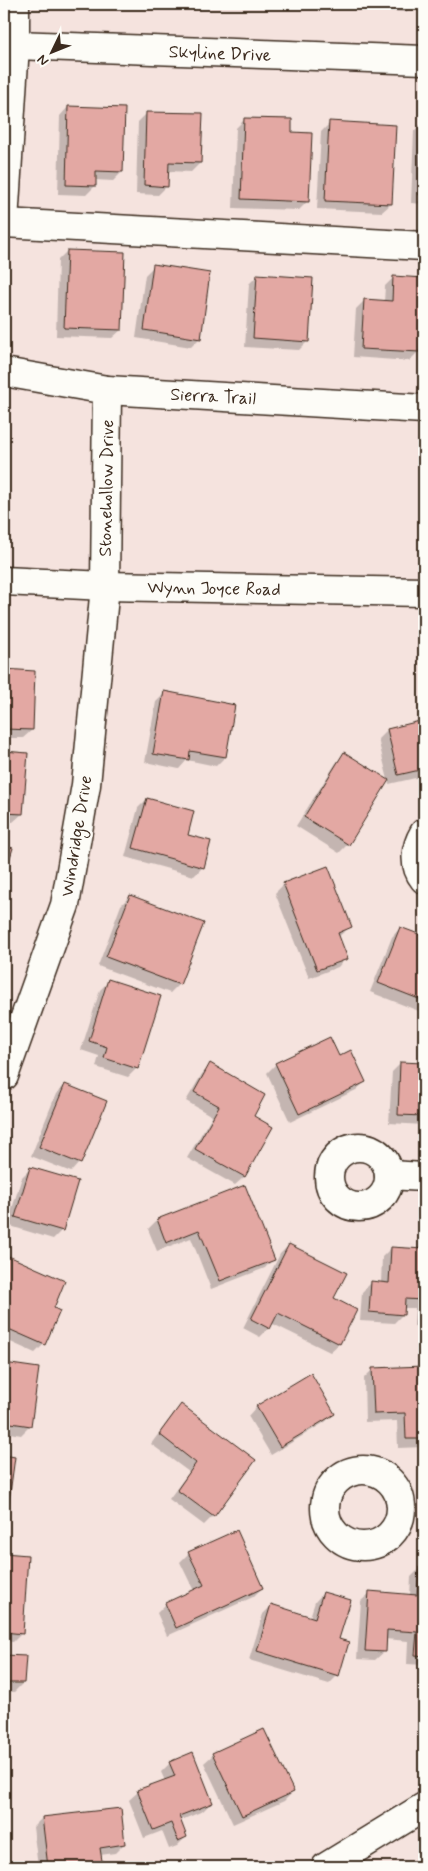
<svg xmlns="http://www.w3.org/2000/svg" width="428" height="1871" font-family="Mynerve,sans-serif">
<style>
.shadow{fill:#0003;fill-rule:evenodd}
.building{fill:#e3a8a3;stroke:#3b2a1e}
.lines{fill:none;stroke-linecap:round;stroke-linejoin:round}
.minor-casing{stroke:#3b2a1e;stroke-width:31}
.minor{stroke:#fdfcf7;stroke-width:28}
.labels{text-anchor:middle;stroke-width:4.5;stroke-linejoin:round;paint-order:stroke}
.street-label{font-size:18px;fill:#3b2a1e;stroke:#fdfcf7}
</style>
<rect width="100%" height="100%" fill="#f5e3de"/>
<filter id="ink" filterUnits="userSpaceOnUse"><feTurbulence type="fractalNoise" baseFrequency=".02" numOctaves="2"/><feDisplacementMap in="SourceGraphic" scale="10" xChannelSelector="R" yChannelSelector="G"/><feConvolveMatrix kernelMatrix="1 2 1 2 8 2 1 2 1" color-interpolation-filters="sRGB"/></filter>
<g filter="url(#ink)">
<g class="shadow">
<path d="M285,4H314L313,5Z"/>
<path d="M342,4H414L406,12L342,8Z"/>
<path d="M68,107L122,172L113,181L95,180V186L86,195L58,194L60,116Z"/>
<path d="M147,113L200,163L191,172L168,171L167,186L158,195L136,194L138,122Z"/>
<path d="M245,119L308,201L299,210L233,208L236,128Z"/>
<path d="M423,122H424V204L411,203L414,131ZM421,130H423L420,201H418Z"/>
<path d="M330,123L391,204L382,212L317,209L321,132Z"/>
<path d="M67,251L121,330L112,338L56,336L58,260Z"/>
<path d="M154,266L200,338L191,347L136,338L145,275Z"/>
<path d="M258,275L308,341L299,350L245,347L249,284Z"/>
<path d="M394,277L418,352L409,361L353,357L356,309L364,301L384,302L385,286Z"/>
<path d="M4,671L34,672L32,730L23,738H4Z"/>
<path d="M165,693L234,706L225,757L216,766L187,760L179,769L145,762L156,702Z"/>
<path d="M424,721V776L389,784L378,739L387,730Z"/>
<path d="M4,752L27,754L22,814L13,822H4Z"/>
<path d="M345,754L348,844L339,853L296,826L336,763Z"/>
<path d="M147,799L186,836L203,867L194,876L125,857L138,808Z"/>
<path d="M284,884L350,927L338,937L346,958L338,967L309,978L275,893Z"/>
<path d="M130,896L179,984L170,993L98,966L121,905Z"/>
<path d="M400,928L424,938V1013L370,992L392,937Z"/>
<path d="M109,981L137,1068L128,1077L96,1067L99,1056L81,1050L100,990Z"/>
<path d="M338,1058L365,1082L356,1090L290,1122L267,1073L276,1064Z"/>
<path d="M401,1063L424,1064V1125L389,1123L392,1072Z"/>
<path d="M211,1065L252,1116L272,1127L244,1177L235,1185L187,1158L212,1116L186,1101L202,1074Z"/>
<path d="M65,1085L105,1102L79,1163L71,1172L31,1156L56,1094Z"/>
<path d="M31,1168L62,1230L53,1239L7,1225L22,1177Z"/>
<path d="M245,1186L273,1259L265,1268L211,1289L191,1238L157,1251L148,1229L157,1220Z"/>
<path d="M289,1245L333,1299L355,1310L339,1344L330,1352L271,1323L269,1328L260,1337L243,1328L280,1254Z"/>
<path d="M391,1248L424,1251V1327L414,1326L415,1308H403V1314L394,1323L360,1321L362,1292L371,1283H381L382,1257Z"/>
<path d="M4,1255L64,1282L52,1309L44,1344L35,1353L4,1339Z"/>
<path d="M4,1364L38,1369L30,1426L21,1435L4,1432Z"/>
<path d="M424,1368V1447L398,1448L397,1421L365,1422L364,1378L373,1369Z"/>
<path d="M310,1375L334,1414L325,1422L271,1455L248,1416L256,1407Z"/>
<path d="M182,1406L254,1460L213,1516L204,1525L169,1499L189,1472L151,1444L173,1414Z"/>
<path d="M4,1457L13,1458L4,1516Z"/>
<path d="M189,1553L262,1588L253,1597L167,1636L157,1613L166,1604L194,1591L180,1562Z"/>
<path d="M4,1554L26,1556L22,1633L13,1642L4,1641Z"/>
<path d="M420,1568L424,1569V1665L407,1664L408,1641L385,1639L384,1652L375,1660L357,1659L361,1601L370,1593L410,1596L411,1577Z"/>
<path d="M323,1593L337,1640L338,1675L329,1684L249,1660L263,1614L272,1605L310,1617L315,1602Z"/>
<path d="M4,1656L25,1657L23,1683L14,1692L7,1691L5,1734L4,1735Z"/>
<path d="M213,1755L293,1792L284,1801L233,1824L204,1763Z"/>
<path d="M170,1763L212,1802L203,1811L179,1821L186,1837L177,1846L169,1849L162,1831L144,1838L129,1800L138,1792L165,1781L161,1772Z"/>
<path d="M42,1818L124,1844L115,1853L100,1855L101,1867H38L33,1827Z"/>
</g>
<g class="building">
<path d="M68,106L125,108L123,172L96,171V186L66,185Z"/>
<path d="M146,112L203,113L201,163L169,162L168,187L144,185Z"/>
<path d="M244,118L292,119V132L312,133L309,202L241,199Z"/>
<path d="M329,121L396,125L392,204L325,201Z"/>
<path d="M422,121H424V195H419Z"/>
<path d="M67,250L125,252L122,330L64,328Z"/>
<path d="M153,264L210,273L201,339L144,330Z"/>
<path d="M257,274L313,278L309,342L253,338Z"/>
<path d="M393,276L424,278L420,352L361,349L364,299L392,301Z"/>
<path d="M4,669L35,671L33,730L4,729Z"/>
<path d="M164,691L235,705L226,757L190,751L189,760L153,754Z"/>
<path d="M424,720V769L398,775L387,729Z"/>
<path d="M4,751L28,753L23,814L4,813Z"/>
<path d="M344,752L389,780L349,845L304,817Z"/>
<path d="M147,798L194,811L188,835L211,841L204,868L133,848Z"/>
<path d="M4,845L13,848L4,877Z"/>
<path d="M328,866L352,927L338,933L348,959L317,970L283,883Z"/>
<path d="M130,895L204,923L180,985L106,957Z"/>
<path d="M400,927L424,936V1001L378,983Z"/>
<path d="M108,979L161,996L138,1069L104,1058L107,1047L89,1041Z"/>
<path d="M330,1037L339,1056L351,1050L366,1082L299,1114L275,1063Z"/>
<path d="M400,1062L424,1063V1116L398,1115Z"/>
<path d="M210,1063L265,1095L254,1116L273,1127L245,1177L195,1149L219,1106L194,1092Z"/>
<path d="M65,1084L107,1101L81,1164L39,1147Z"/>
<path d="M30,1167L78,1181L63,1231L15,1217Z"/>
<path d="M245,1185L275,1260L220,1281L199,1230L166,1243L157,1219Z"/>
<path d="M289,1244L347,1273L334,1298L357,1310L340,1344L278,1313L270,1329L251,1319Z"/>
<path d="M391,1247L424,1249V1318H422L423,1300L405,1299L404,1315L369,1312L371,1281L389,1283Z"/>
<path d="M4,1254L65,1281L54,1308L60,1311L45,1345L4,1327Z"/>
<path d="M4,1363L39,1368L31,1426L4,1422Z"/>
<path d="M424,1366V1439H406L405,1413L374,1414L372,1368Z"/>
<path d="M311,1373L335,1414L280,1447L256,1406Z"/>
<path d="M181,1404L256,1460L214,1517L177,1490L196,1463L159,1434Z"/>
<path d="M4,1455L15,1457L7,1515H4Z"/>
<path d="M237,1530L263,1588L176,1628L165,1603L204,1585L188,1552Z"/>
<path d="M4,1553L28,1555L23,1634L4,1632Z"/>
<path d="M419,1567L424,1568V1656L415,1655L417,1632L387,1630L386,1652L365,1651L369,1591L417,1595Z"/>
<path d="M323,1592L351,1600L339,1639L349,1642L339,1676L257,1651L271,1604L315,1618Z"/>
<path d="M4,1655L26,1656L24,1683H9L6,1734H4Z"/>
<path d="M264,1729L294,1792L242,1816L212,1753Z"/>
<path d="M193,1752L213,1803L179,1816L187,1837L178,1841L171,1823L153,1830L137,1790L175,1776L169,1762Z"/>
<path d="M121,1808L125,1844L100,1848L103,1867H48L42,1817Z"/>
</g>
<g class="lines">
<defs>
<g id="minor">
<path d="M15,45L424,60"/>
<path d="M4,222L15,45V4"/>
<path d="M4,223L424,246"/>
<path d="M4,372L107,390L424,409"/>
<path d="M4,581L105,586L424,592"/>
<path d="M424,833C415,848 413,865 424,879"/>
<path d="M4,1076L65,905L86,785L105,586L107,390"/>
<circle cx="359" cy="1177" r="30"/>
<path d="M389,1175L424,1177"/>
<circle cx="363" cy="1508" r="38"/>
<path d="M326,1867L424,1807"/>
</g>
</defs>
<use href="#minor" class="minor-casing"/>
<use href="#minor" class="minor"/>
</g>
</g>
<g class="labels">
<g class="street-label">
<text transform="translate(220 53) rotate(2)" y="6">Skyline Drive</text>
<text transform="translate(213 396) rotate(3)" y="6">Sierra Trail</text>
<text transform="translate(106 488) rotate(-89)" y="6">Stonehollow Drive</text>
<text transform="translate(214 588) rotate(1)" y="6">Wynn Joyce Road</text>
<text transform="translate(76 836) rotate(-81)" y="6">Windridge Drive</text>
</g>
</g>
<rect width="428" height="1871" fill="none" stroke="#fdfcf7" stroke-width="20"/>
<rect x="10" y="10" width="408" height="1851" fill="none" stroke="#3b2a1e" stroke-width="2" filter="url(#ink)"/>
<g transform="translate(52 52) rotate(227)" stroke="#fdfcf7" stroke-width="4" paint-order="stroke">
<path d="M0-4L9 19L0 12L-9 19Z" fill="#3b2a1e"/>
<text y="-8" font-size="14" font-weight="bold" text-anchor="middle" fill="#3b2a1e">N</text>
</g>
</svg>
